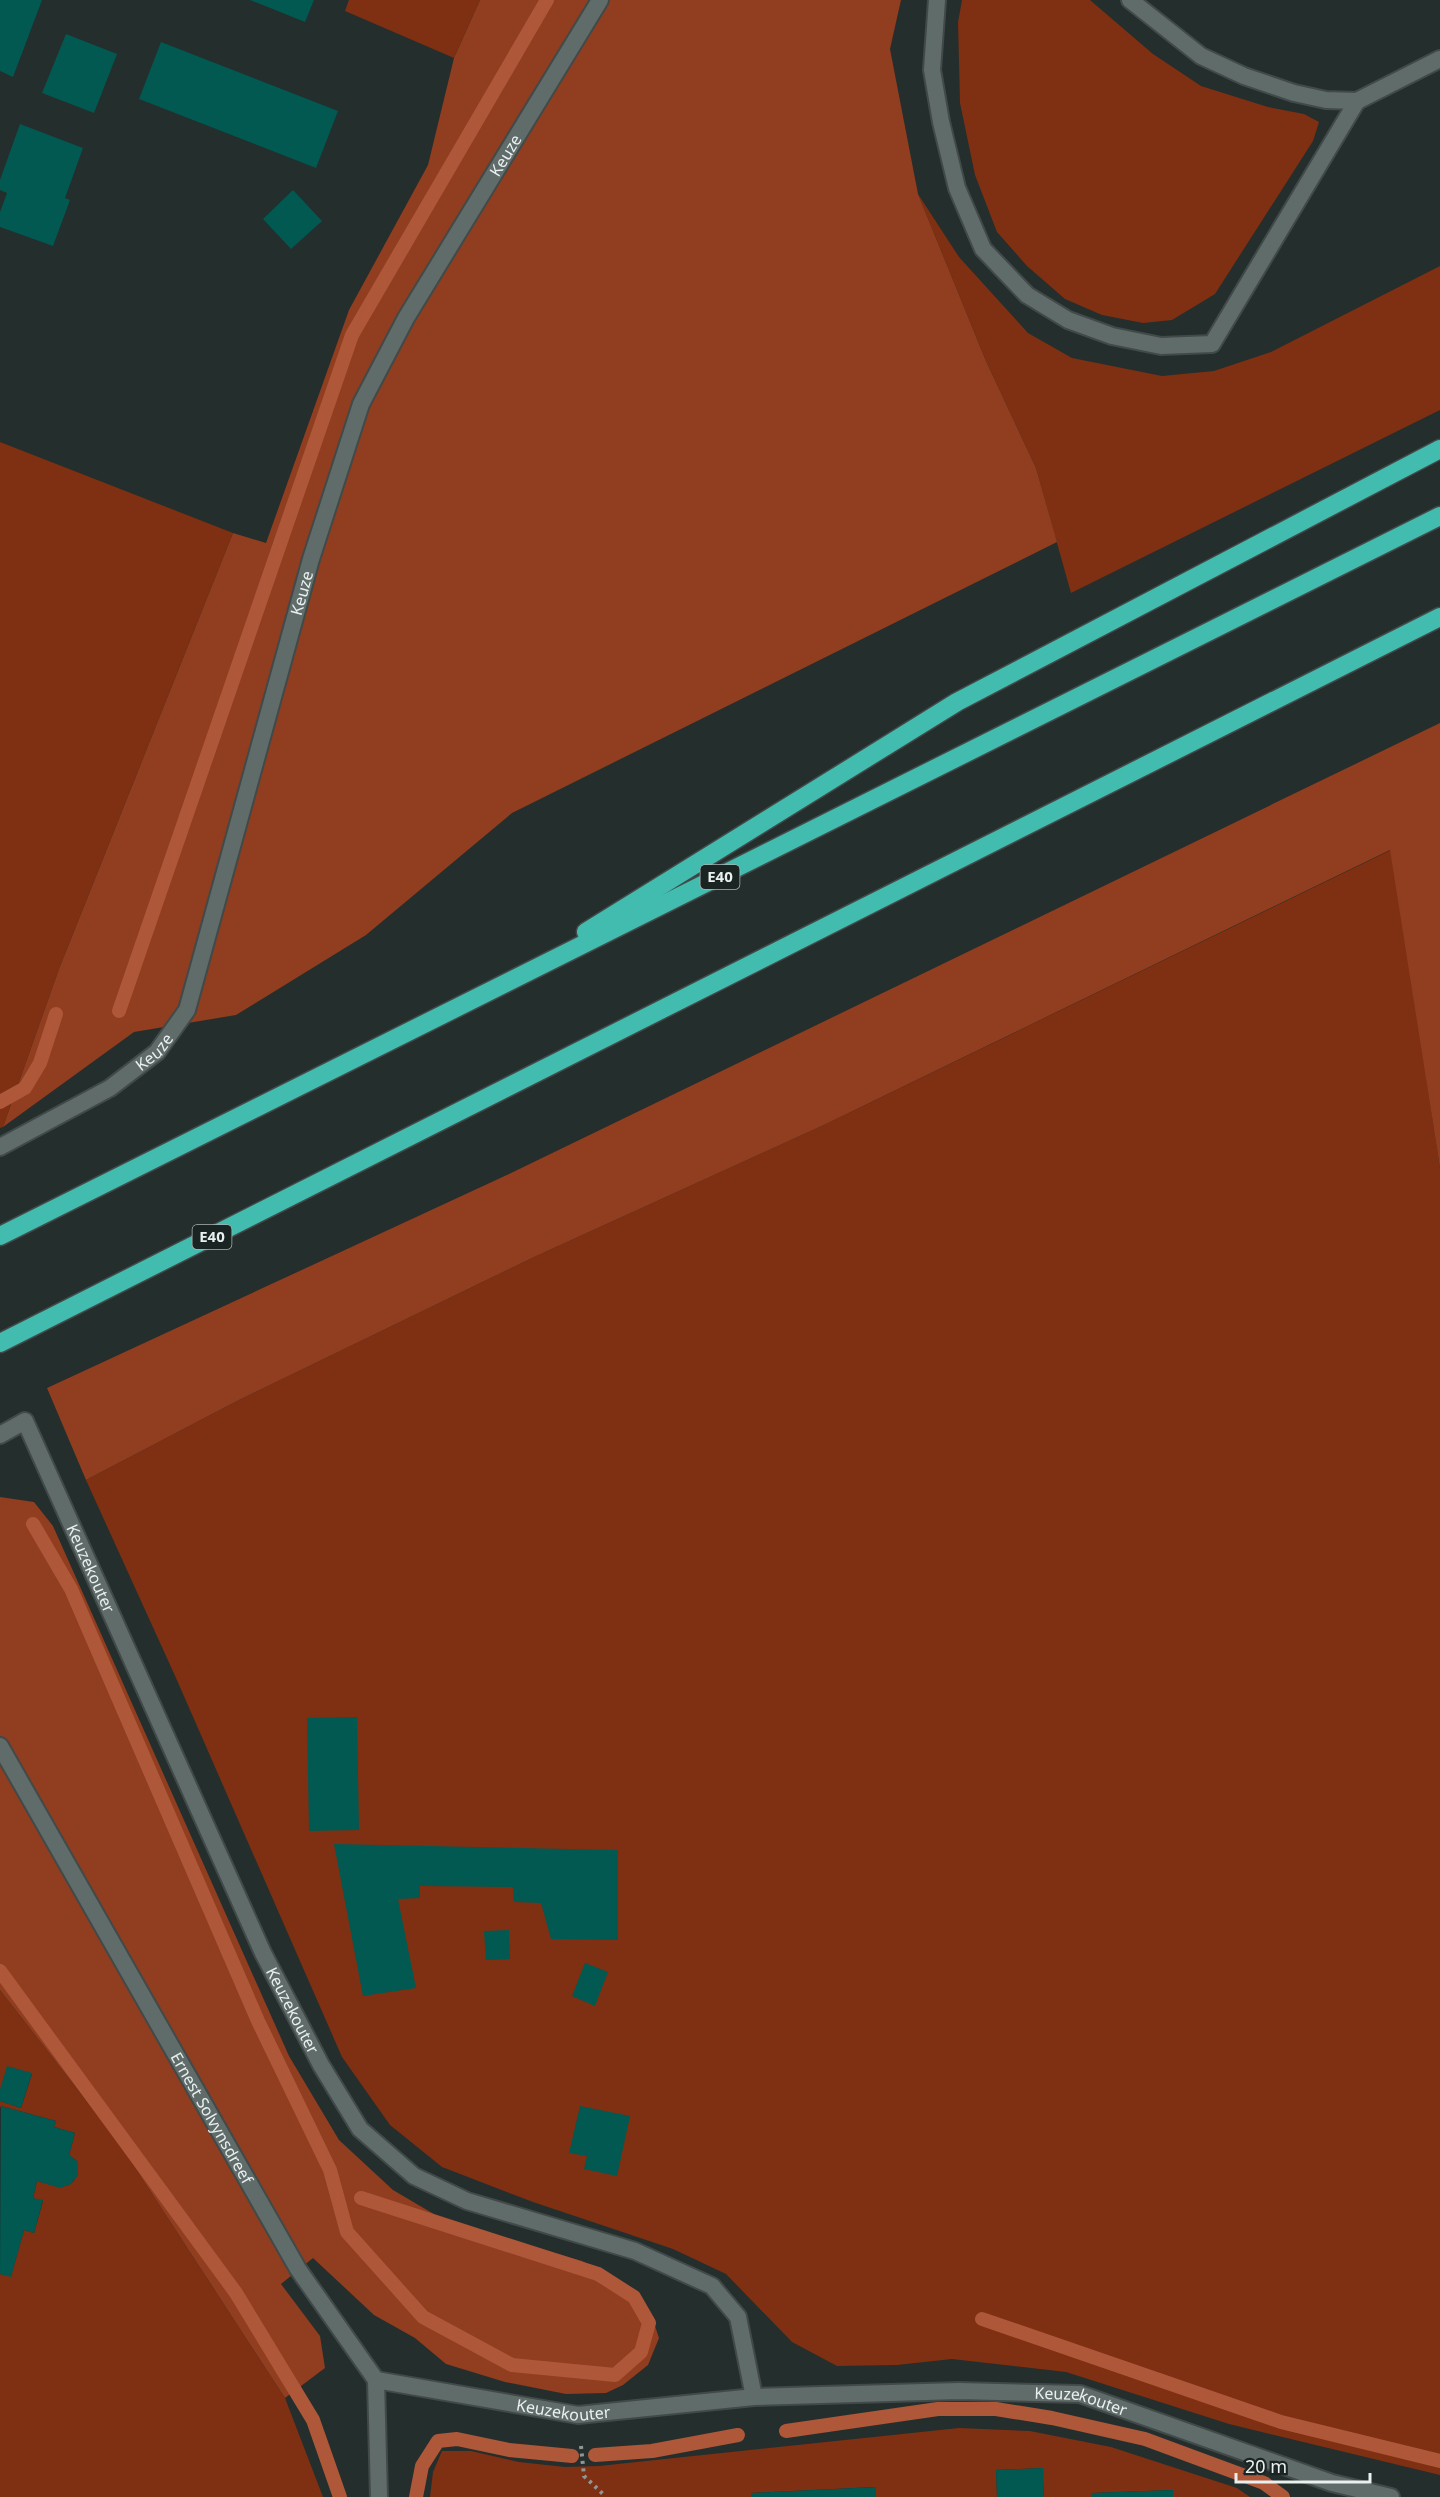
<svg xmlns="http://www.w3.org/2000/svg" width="1440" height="2497" font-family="'Noto Sans',sans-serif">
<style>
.green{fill:#7f2f12}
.forest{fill:#913d1f}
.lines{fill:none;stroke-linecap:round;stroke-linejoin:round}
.stream{stroke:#ae5739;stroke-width:14}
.building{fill:#015951}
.service-casing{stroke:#414a49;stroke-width:20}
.minor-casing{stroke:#414a49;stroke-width:20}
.motorway-casing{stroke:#414a49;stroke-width:21}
.path{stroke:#8f9796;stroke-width:4;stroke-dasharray:3 4.5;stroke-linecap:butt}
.service{stroke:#606c6a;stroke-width:16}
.minor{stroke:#606c6a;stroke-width:16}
.motorway{stroke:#42bcae;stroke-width:18}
.labels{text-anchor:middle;stroke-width:4.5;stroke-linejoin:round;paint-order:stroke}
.shield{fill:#1a2423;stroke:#abb3b2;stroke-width:1.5}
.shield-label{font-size:15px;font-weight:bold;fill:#e9f0ef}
.street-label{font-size:16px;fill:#e9f0ef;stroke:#1a2423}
</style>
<rect width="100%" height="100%" fill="#242e2c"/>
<g class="green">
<path d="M349,0H480L454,58L345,11Z"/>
<path d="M962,0H1090L1153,54L1201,86L1268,107L1304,114L1319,122L1313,141L1215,294L1172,320L1143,323L1102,315L1065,299L1027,266L997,232L975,175L960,103L958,22Z"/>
<path d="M918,194L959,257L1028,333L1072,358L1162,376L1214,371L1271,352L1440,266V410L1071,593L1036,468L986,361Z"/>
<path d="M0,442L233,533L59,969L3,1127L0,1128Z"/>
<path d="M1391,850L1440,1168V2475L1229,2424L1066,2372L952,2359L897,2365L837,2366L792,2342L726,2274L673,2249L533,2202L442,2167L390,2125L342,2057L176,1678L86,1480L239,1400L532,1258L826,1124Z"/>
<path d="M0,1990L117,2140L285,2398L323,2497H0V2274L11,2276L24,2230L34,2233L43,2201L33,2198L37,2181C61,2188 79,2193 77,2161L69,2155L75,2133L54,2127L56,2121L1,2106L0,2108V2101L21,2108L32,2074L0,2089Z"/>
<path d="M959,2428L1030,2431L1111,2447L1237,2488L1250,2497H1173L1172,2490L1092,2493V2497H1044L1042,2468L996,2470L997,2497H876L875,2487L751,2493V2497H430L433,2472L442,2451H471L519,2462L565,2467L599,2466Z"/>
</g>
<g class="forest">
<path d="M480,0H901L890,49L918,194L986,361L1036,468L1057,542L512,813L366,935L236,1015L134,1032L3,1127L59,969L233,533L266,543L349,310L428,165L454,58Z"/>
<path d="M1440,723V1168L1390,850L826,1124L532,1258L239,1400L86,1480L47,1388L509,1174Z"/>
<path d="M0,1497L34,1502L53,1526L289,2056L339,2140L393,2190L444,2220L582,2261L627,2286L652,2317L659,2338L648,2365L623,2385L606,2393L566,2394L505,2382L446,2364L415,2338L374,2315L313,2258L281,2284L320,2336L325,2368L285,2398L117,2140L0,1990Z"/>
</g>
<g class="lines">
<g class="stream">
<path d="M119,1011L352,335L547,0"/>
<path d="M0,1102L25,1088L40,1063L56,1014"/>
<path d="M33,1524L71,1589L258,2021L330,2170L347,2232L423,2317L512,2365L615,2375L641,2352L649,2323L634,2297L598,2274L361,2198"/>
<path d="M0,1971L236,2293L313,2420L340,2497"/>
<path d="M982,2319L1281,2422L1440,2461"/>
<path d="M786,2431L938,2409H996L1052,2418L1145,2439L1264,2483L1283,2497"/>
<path d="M595,2455L652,2451L738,2435"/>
<path d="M416,2497L422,2466L438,2441L457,2439L509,2450L572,2456"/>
</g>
</g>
<g class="building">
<path d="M0,0H42L13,77L0,71Z"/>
<path d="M250,0H314L305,22Z"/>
<path d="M66,34L117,54L94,113L42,93Z"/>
<path d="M161,42L338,111L316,168L139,99Z"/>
<path d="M20,124L83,148L65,198L70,200L53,246L0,227V212L7,193L0,190V180Z"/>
<path d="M293,190L322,221L291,249L263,219Z"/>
<path d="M357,1717L359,1830L309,1831L307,1718Z"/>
<path d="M334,1844L618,1850V1940L551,1939L541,1903L514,1902L513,1887L420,1886V1898L398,1899L416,1988L363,1996Z"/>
<path d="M509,1930L510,1959L486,1960L484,1931Z"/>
<path d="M585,1963L608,1972L595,2006L572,1996Z"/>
<path d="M7,2066L32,2073L21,2108L0,2101V2089Z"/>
<path d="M1,2106L56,2121L54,2127L75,2133L69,2155L77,2161L78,2175L71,2184L60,2188L37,2181L33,2198L43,2200L34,2233L24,2230L11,2277L0,2274Z"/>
<path d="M580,2106L630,2116L617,2176L584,2169L587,2156L569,2153Z"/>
<path d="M1043,2468L1044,2497H997L996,2470Z"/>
<path d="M876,2487V2497H751V2493Z"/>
<path d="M1173,2490V2497H1092L1091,2493Z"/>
</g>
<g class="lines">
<defs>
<g id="service">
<path d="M937,0L932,70L941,122L957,188L983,249L1027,295L1068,320L1112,336L1161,346L1212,344L1357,101"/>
<path d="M1130,0L1201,56L1244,76L1294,93L1326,100L1357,101L1440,59"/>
</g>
<g id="minor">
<path id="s1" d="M0,1147L110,1088L157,1052L187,1010L311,559L361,404L406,318L600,0"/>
<path id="s2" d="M0,1435L25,1421L263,1953L321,2065L360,2129L414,2176L467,2201L635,2251L712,2286L738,2317L754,2397"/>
<path id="s3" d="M0,1746L298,2269L376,2380L379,2497"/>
<path id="s4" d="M376,2380L578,2415L754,2397L959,2391L1080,2394L1332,2483L1391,2497"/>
</g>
<g id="motorway">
<path d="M586,932L957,702L1440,449"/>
<path d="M0,1236L1440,516"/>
<path d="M0,1343L1440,617"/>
</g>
</defs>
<use href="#service" class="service-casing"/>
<use href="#minor" class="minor-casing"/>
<use href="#motorway" class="motorway-casing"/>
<path class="path" d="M581,2446L584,2476L603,2494"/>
<use href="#service" class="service"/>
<use href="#minor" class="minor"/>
<use href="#motorway" class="motorway"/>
</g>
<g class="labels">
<g class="shield">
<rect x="700.5" y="865" width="39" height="24" rx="4.5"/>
<rect x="192.5" y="1225" width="39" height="24" rx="4.5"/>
</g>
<g class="shield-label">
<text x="720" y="882">E40</text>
<text x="212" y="1242">E40</text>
</g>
<g class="street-label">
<text dy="6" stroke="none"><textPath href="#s1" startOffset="1154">Keuze</textPath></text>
<text dy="6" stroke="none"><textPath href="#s1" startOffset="668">Keuze</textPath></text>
<text dy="6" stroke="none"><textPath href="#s1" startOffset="182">Keuze</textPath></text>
<text dy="6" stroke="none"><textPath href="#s2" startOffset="190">Keuzekouter</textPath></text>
<text dy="6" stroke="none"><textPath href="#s2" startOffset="676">Keuzekouter</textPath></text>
<text dy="6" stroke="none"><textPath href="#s3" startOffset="428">Ernest Solvynsdreef</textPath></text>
<text dy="6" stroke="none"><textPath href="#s4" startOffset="710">Keuzekouter</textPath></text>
<text dy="6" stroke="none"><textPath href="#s4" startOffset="190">Keuzekouter</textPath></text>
</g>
</g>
<path d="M1236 2473v9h134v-9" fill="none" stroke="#e9f0ef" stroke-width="3"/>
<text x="1245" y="2473" font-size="18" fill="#e9f0ef" stroke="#1a2423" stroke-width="4.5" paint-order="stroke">20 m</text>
</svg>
